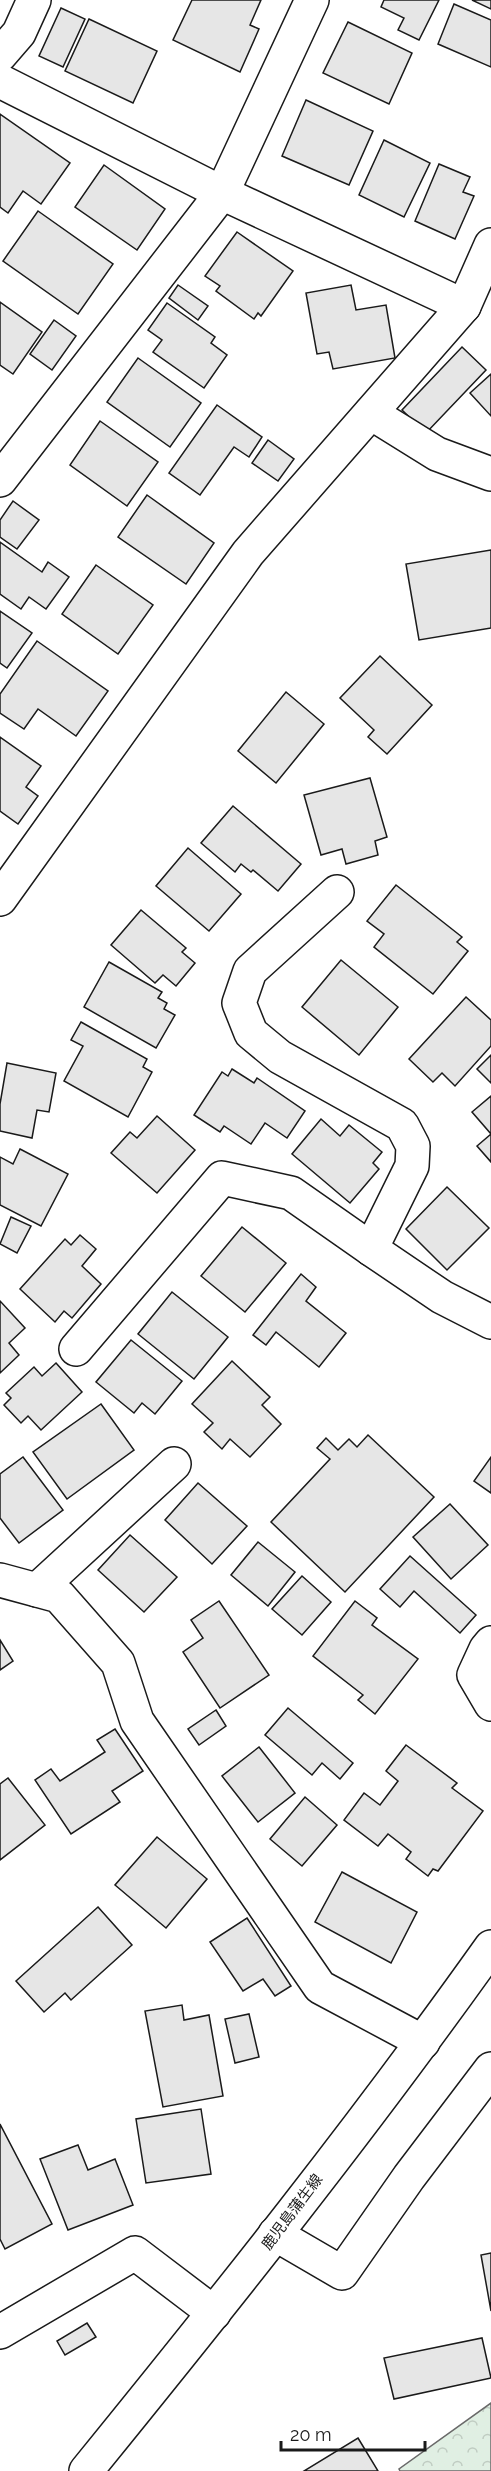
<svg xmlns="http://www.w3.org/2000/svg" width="491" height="2471" font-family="Raleway,'Noto Sans JP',sans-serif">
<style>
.forest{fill:url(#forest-crowns);stroke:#6a6a6a;stroke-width:1.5}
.building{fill:#e6e6e6;stroke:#1a1a1a;stroke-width:1.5}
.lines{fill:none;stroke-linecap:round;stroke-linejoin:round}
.street-casing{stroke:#1a1a1a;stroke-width:36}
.primary-casing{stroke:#1a1a1a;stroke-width:36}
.street{stroke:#fff;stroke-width:33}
.primary{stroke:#fff;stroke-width:33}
.labels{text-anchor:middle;stroke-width:4.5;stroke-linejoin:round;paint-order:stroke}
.street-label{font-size:15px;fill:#1a1a1a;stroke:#fff}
</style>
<defs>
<pattern id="forest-crowns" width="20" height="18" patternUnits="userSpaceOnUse" patternTransform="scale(1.5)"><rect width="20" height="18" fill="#e0efe3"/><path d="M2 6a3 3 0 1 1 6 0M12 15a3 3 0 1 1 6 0" fill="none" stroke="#c0ccc2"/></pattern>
</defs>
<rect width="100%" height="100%" fill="#fff"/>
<path class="forest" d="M491,2403V2471H400L399,2469Z"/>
<g class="building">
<path d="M192,0H261L250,25L259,29L240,72L173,40Z"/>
<path d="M384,0H439L419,40L398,30L404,18L381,7Z"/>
<path d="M472,0H491V9Z"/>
<path d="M454,4L491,20V67L438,44Z"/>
<path d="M61,8L85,19L63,67L39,56Z"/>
<path d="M89,19L157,51L133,103L65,71Z"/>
<path d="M348,22L412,53L389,104L323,73Z"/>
<path d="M306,100L373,131L349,185L282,156Z"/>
<path d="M0,114L70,163L41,204L23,191L8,213L0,207Z"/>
<path d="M384,140L430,163L404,217L359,195Z"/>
<path d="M439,164L470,177L463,192L474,196L455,239L415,221Z"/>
<path d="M104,165L165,209L137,250L75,207Z"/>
<path d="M38,211L113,264L78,314L3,261Z"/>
<path d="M237,232L293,271L261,316L258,313L254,319L216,291L220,286L205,276Z"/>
<path d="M178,285L208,306L198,320L169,298Z"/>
<path d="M351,285L356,310L386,305L395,358L333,369L329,352L317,354L306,293Z"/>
<path d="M0,302L42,332L13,374L0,365Z"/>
<path d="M167,303L215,337L211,343L227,355L204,388L153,352L162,340L148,330Z"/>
<path d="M54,320L76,336L52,370L30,354Z"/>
<path d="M462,347L486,370L426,433L402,410Z"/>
<path d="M138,358L201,403L170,447L107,402Z"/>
<path d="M491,374V416L470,393Z"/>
<path d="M217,405L262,437L249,457L234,447L200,495L169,473Z"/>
<path d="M100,421L158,462L127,506L70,465Z"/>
<path d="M268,440L294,459L278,481L252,463Z"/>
<path d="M147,495L214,543L186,584L118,537Z"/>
<path d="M13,501L39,520L17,549L0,537V520Z"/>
<path d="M0,542L42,572L48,562L69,577L46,609L29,597L21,609L0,594Z"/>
<path d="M491,550V628L419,640L406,564Z"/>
<path d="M96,565L153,605L118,654L62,614Z"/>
<path d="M0,611L32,633L7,668L0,663Z"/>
<path d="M37,641L108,691L76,736L38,709L24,729L0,713V694Z"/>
<path d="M380,656L432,705L387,754L368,737L374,730L340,698Z"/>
<path d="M286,692L324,724L276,783L238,751Z"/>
<path d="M0,737L41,766L26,787L38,796L18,824L0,811Z"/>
<path d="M370,778L387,837L375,841L378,855L346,864L342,849L321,855L304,795Z"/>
<path d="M233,806L301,864L278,891L253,870L251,872L241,864L235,872L201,843Z"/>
<path d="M188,848L241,894L209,931L156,886Z"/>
<path d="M396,885L462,937L457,942L468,951L433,994L374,947L384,934L367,921Z"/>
<path d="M141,910L186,948L182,952L195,963L176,986L163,975L155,983L111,945Z"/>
<path d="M341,960L398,1007L359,1055L302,1007Z"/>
<path d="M109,962L162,992L158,998L167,1003L164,1009L175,1015L156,1048L84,1007Z"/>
<path d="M466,997L491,1020V1046L455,1086L442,1073L433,1082L409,1059Z"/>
<path d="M81,1022L147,1059L143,1067L152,1072L128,1117L64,1081L83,1046L71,1040Z"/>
<path d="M491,1055V1083L477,1069Z"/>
<path d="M7,1063L56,1073L49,1112L37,1110L32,1138L0,1131V1104Z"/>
<path d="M232,1069L254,1083L257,1078L305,1111L287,1138L265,1123L251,1144L224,1126L220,1132L194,1115L222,1072L228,1076Z"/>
<path d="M491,1096V1162L477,1146L491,1134L472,1112Z"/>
<path d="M157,1116L195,1150L157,1193L111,1153L130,1132L137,1138Z"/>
<path d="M321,1119L340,1136L349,1125L382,1152L373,1163L379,1169L350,1203L292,1154Z"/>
<path d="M20,1149L68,1174L41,1226L0,1205V1157L13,1164Z"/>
<path d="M447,1187L489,1228L447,1270L406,1229Z"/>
<path d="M11,1217L31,1226L17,1253L0,1244Z"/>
<path d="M242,1227L286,1263L245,1312L201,1276Z"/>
<path d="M80,1235L96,1249L82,1266L101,1284L72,1318L64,1311L55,1322L20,1289L65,1239L71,1245Z"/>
<path d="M301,1274L316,1287L306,1301L346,1333L319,1367L276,1332L266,1345L253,1335Z"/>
<path d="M172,1292L228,1337L194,1379L138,1334Z"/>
<path d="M0,1301L25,1328L9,1343L19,1355L0,1373Z"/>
<path d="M131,1340L182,1381L155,1414L142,1403L134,1413L96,1382Z"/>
<path d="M232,1361L270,1397L262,1405L281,1424L250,1457L230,1439L222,1449L204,1432L213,1423L192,1404Z"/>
<path d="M56,1363L82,1392L41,1430L28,1416L21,1423L4,1405L11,1398L6,1393L34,1367L42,1376Z"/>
<path d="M101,1404L134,1450L67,1499L33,1452Z"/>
<path d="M368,1435L434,1497L345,1592L271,1522L330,1459L317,1448L326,1438L338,1450L349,1439L357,1447Z"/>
<path d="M23,1457L63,1510L19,1543L0,1518V1474Z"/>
<path d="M491,1457V1493L474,1481Z"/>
<path d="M198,1483L247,1526L212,1564L165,1520Z"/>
<path d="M450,1504L488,1545L451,1579L413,1537Z"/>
<path d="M130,1535L177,1577L144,1612L98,1570Z"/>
<path d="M258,1542L295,1572L268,1606L231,1575Z"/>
<path d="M410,1556L476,1615L460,1633L414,1591L400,1607L380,1589Z"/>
<path d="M302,1576L331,1602L302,1635L272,1609Z"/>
<path d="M219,1601L269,1675L220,1708L183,1652L203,1638L191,1620Z"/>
<path d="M355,1601L377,1618L372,1625L418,1659L375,1714L358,1700L363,1695L313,1656Z"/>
<path d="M0,1640L13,1661L0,1670Z"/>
<path d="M288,1708L353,1763L340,1779L322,1763L312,1775L265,1735Z"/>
<path d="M216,1710L226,1726L199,1745L188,1729Z"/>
<path d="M115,1729L143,1771L112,1791L120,1802L71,1834L35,1780L51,1769L60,1781L105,1752L97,1740Z"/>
<path d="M406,1745L457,1783L452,1788L483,1811L438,1871L433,1869L428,1876L406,1859L411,1852L388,1834L378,1846L344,1820L364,1793L380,1805L398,1781L386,1771Z"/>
<path d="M259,1747L295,1793L258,1822L222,1776Z"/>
<path d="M8,1778L45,1825L0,1860V1784Z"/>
<path d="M305,1797L337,1825L302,1866L270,1839Z"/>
<path d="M157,1837L207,1879L166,1928L115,1885Z"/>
<path d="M342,1872L417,1912L391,1963L315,1922Z"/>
<path d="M98,1907L132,1945L71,2000L65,1993L44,2012L16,1981Z"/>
<path d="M247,1918L291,1986L275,1996L263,1979L243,1991L210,1942Z"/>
<path d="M182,2005L184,2020L209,2015L223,2096L163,2107L145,2011Z"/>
<path d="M249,2014L259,2057L235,2063L225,2019Z"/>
<path d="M201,2109L211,2174L146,2183L136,2119Z"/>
<path d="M0,2124L52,2224L5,2249L0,2239Z"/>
<path d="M78,2145L88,2170L115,2159L133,2205L68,2230L40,2159Z"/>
<path d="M491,2253V2311L481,2255Z"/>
<path d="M87,2323L96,2337L65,2355L57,2341Z"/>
<path d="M482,2338L491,2378L394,2399L384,2358Z"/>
<path d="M358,2438L378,2471H304Z"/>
</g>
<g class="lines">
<defs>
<g id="street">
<path d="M0,55L19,33L34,0"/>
<path d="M0,81L222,193L464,306"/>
<path d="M371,413L437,454L491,474"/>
<path d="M0,480L222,193L312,0"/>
<path d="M337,892L250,971L239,1003L251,1033L280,1057L402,1125L413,1146L412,1166L371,1249L442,1297L491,1322"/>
<path d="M0,899L248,553L464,306L491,245"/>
<path d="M76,1349L222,1178L291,1193L371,1249"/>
<path d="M0,1580L59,1596L118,1663L137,1721L320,1987L423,2042"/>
<path d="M37,1590L174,1464"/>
<path d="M491,1643L486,1649L474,1675L491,1704"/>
<path d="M275,2234L342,2273L409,2177L491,2069"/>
<path d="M0,2332L135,2253L214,2313"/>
</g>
<path id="primary" d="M86,2471C225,2300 363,2127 491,1947"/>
</defs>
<use href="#street" class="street-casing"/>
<use href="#primary" class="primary-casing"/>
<use href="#street" class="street"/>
<use href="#primary" class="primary"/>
</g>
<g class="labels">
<g class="street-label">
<text transform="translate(292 2212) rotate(-53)" y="5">鹿児島蒲生線</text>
</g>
</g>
<path d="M281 2441v9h144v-9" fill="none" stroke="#1a1a1a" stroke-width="3"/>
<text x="290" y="2441" font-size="18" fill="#1a1a1a" stroke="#ffffff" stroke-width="4.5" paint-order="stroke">20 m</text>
</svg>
